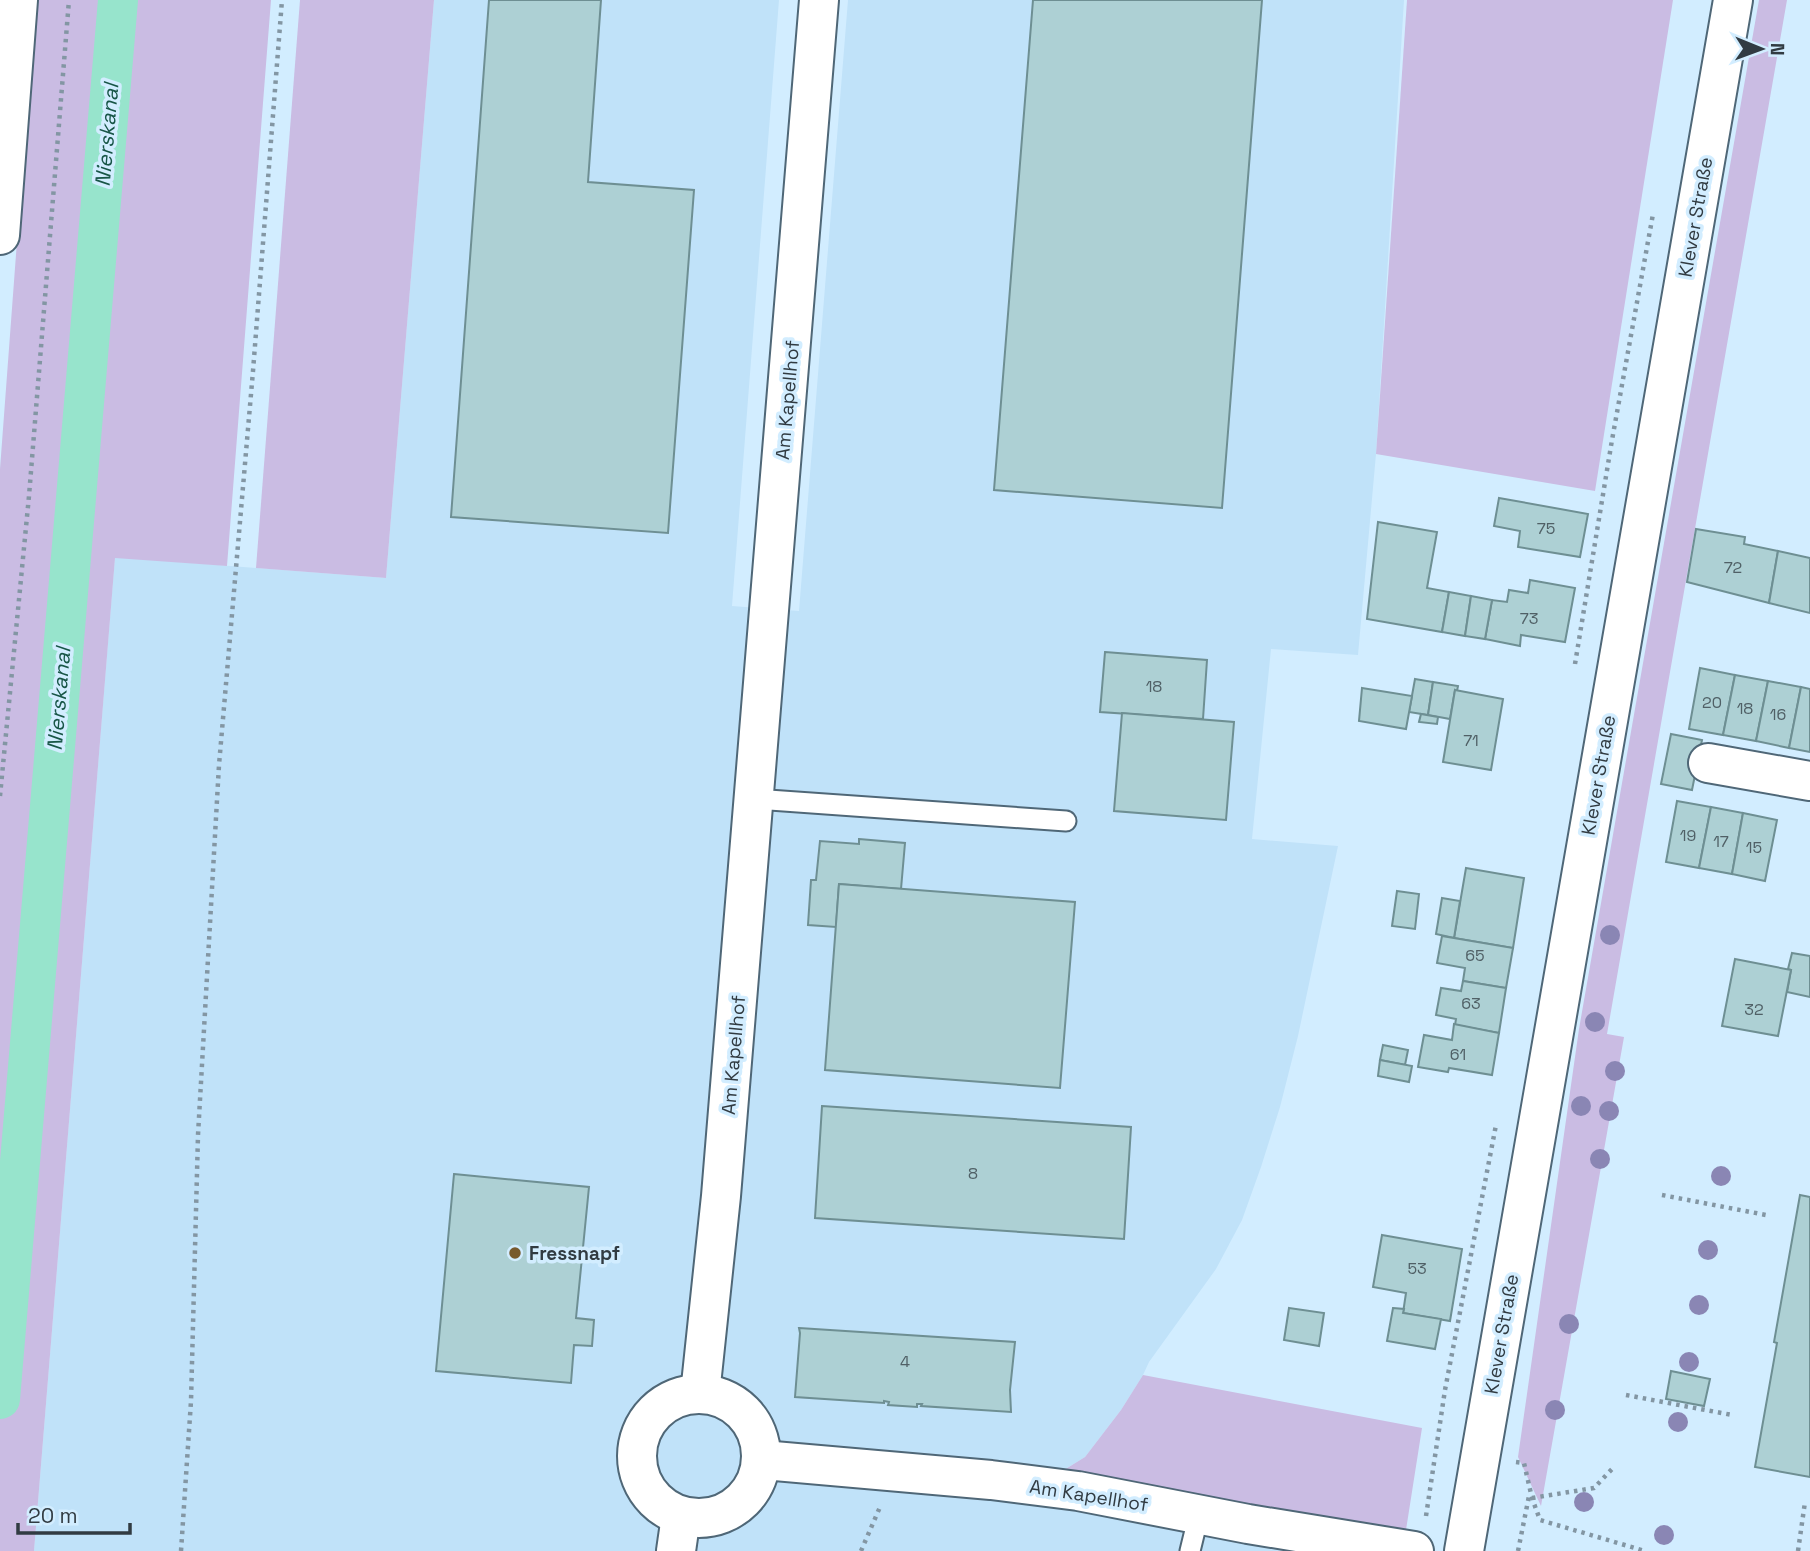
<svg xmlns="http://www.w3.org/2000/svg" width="1810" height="1551" font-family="'Space Grotesk',sans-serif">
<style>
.built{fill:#c0e2f9}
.green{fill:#cabce3}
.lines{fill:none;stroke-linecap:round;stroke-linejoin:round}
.canal{stroke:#97e4cc;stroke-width:40}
.building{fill:#add0d4;stroke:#6e8f93;stroke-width:2}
.service-casing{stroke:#4f6777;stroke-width:23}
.minor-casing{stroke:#4f6777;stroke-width:42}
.secondary-casing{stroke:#4f6777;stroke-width:42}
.path{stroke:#8396a3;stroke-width:4.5;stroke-dasharray:3.5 5;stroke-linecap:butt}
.service{stroke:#fff;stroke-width:19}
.minor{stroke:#fff;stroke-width:38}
.secondary{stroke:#fff;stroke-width:38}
.tree{fill:#8a86b4}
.poi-dot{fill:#775a2d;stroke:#d2edff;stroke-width:2.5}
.labels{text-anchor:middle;stroke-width:7;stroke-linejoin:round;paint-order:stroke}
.number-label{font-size:16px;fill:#506066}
.street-label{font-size:19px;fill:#313b42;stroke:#d2edff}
.poi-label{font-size:19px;font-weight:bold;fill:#313b42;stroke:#d2edff;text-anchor:start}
.water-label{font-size:21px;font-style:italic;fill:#185647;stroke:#d2edff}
</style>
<rect width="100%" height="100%" fill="#d2edff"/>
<path class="built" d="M434,0H779L732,606L799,611L848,0H1404L1376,454L1358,655L1271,649L1252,839L1338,846L1298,1036L1280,1107L1261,1167L1242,1220L1216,1269L1149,1362L1143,1375L1121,1410L1085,1457L1039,1485L1402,1551H34L115,557L386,578Z"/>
<g class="green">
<path d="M35,0H271L227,566L115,558L34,1551H0V469Z"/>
<path d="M300,0H434L386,578L256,568Z"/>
<path d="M1407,0H1673L1595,491L1376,454Z"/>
<path d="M1759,0H1787L1607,1034L1624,1037L1541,1506L1518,1457L1579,1029Z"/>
<path d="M1143,1375L1422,1428L1403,1549L1038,1486L1085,1457L1121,1410Z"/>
</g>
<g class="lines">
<path class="canal" d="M0,1399L118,0"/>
</g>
<g class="building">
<path d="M489,0H601L588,182L694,190L668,533L451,517Z"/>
<path d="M1033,0H1262L1222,508L994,490Z"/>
<path d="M1499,498L1588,514L1580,557L1518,547L1520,531L1494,526Z"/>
<path d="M1378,522L1437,532L1427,588L1449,592L1442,632L1367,619Z"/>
<path d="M1696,529L1745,537L1744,544L1778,551L1769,603L1687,582Z"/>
<path d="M1778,551L1810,558V613L1769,603Z"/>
<path d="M1530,580L1575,588L1565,642L1521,635L1520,646L1485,639L1492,600L1507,602L1509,590L1528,593Z"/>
<path d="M1449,592L1471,596L1465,636L1442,632Z"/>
<path d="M1471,596L1492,600L1485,639L1465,636Z"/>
<path d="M1105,652L1207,660L1203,719L1100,712Z"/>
<path d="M1700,668L1735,675L1723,735L1689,729Z"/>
<path d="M1735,675L1768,681L1756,741L1723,735Z"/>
<path d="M1415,679L1433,682L1428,715L1409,712Z"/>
<path d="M1768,681L1801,687L1789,748L1756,741Z"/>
<path d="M1433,682L1458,686L1457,691L1455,690L1450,719L1428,715Z"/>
<path d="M1801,687L1810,689V752L1789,748Z"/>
<path d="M1362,688L1412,696L1406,729L1359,721Z"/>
<path d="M1455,690L1503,699L1491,770L1443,762Z"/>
<path d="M1122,713L1234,722L1226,820L1114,811Z"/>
<path d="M1421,714L1438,717L1437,724L1419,722Z"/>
<path d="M1671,734L1702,740L1692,790L1661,784Z"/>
<path d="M1677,801L1711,807L1699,868L1666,862Z"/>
<path d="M1711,807L1743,813L1732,874L1699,868Z"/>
<path d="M1743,813L1777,820L1765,881L1732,874Z"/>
<path d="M859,839L905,843L901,889L839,884L836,927L808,925L811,880H816L820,841L859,844Z"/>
<path d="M1466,868L1524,878L1513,948L1454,938Z"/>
<path d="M839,884L1075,902L1060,1088L825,1070Z"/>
<path d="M1397,891L1419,894L1415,929L1392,926Z"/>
<path d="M1442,898L1460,901L1454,938L1436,934Z"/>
<path d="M1442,936L1513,948L1506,988L1463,981L1465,968L1437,963Z"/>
<path d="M1792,953L1810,956V997L1787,992L1791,970L1788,969Z"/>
<path d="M1735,959L1791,970L1778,1036L1722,1026Z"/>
<path d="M1463,981L1506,988L1499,1033L1455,1025L1456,1019L1436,1015L1441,988L1461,991Z"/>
<path d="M1454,1024L1499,1033L1492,1075L1449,1068L1448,1072L1418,1067L1424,1035L1452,1040Z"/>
<path d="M1383,1045L1408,1050L1405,1065L1380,1060Z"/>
<path d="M1380,1060L1412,1066L1409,1082L1378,1076Z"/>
<path d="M822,1106L1131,1127L1124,1239L815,1218Z"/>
<path d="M454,1174L589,1187L576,1318L594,1320L592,1346L574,1345L571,1383L436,1371Z"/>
<path d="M1800,1195L1810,1197V1477L1755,1467L1777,1343L1774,1342Z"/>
<path d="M1382,1235L1462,1249L1450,1321L1403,1313L1406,1293L1373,1287Z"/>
<path d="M1289,1308L1324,1313L1319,1346L1284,1340Z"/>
<path d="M1393,1308L1404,1309L1403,1313L1441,1319L1435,1349L1387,1341Z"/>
<path d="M799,1328L1015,1342L1010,1390L1011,1412L921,1406L922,1404H917V1407L888,1405L889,1402L884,1401V1403L795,1397L800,1333Z"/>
<path d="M1671,1371L1710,1379L1704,1406L1666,1399Z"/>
</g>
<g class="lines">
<defs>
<g id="service">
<path d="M755,799L1066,821"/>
<path d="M1190,1551L1199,1514"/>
</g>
<g id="minor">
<path d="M0,235L18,0"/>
<path d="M1708,763L1810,781"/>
<path d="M700,1394L721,1196L819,0"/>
<circle cx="699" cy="1456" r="62"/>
<path d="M762,1460L991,1480L1078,1491L1248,1524L1414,1551"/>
<path d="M676,1551L681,1516"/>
</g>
<path id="secondary" d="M1464,1551L1733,0"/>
</defs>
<use href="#service" class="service-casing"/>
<use href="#minor" class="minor-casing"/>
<use href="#secondary" class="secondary-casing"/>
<g class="path">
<path d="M1575,664L1612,440L1653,214"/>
<path d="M0,796L29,496L69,0"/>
<path d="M1662,1195L1766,1215"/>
<path d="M1626,1395L1732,1415"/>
<path d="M1516,1462L1524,1463L1532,1498L1540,1520L1645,1551"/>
<path d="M1532,1498L1594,1488L1613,1468"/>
<path d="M1426,1516L1445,1390L1496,1125"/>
<path d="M181,1551L191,1401L198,1135L219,765L253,371L282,0"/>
<path d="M861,1551L880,1507"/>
<path d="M1518,1551L1529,1496"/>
<path d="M1798,1551L1805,1502"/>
</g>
<use href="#service" class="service"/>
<use href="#minor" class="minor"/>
<use href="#secondary" class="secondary"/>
</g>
<g class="tree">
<circle cx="1610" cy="935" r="10"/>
<circle cx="1595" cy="1022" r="10"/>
<circle cx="1615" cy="1071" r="10"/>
<circle cx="1581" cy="1106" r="10"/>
<circle cx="1609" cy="1111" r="10"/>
<circle cx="1600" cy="1159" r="10"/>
<circle cx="1721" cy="1176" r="10"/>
<circle cx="1708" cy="1250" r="10"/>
<circle cx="1699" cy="1305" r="10"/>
<circle cx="1569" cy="1324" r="10"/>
<circle cx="1689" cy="1362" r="10"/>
<circle cx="1555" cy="1410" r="10"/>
<circle cx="1678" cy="1422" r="10"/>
<circle cx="1584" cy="1502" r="10"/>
<circle cx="1664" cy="1535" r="10"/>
</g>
<circle class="poi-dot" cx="515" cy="1253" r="7"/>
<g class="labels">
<g class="number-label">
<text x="1546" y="534">75</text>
<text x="1733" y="573">72</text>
<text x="1529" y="624">73</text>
<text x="1154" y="692">18</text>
<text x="1712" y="708">20</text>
<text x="1745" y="714">18</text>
<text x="1778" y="720">16</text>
<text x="1471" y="746">71</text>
<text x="1688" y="841">19</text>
<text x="1721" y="847">17</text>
<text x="1754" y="853">15</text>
<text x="1475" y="961">65</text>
<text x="1471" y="1009">63</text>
<text x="1754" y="1015">32</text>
<text x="1458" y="1060">61</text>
<text x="973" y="1179">8</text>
<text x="1417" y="1274">53</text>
<text x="905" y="1367">4</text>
</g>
<g class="street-label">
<text transform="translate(1695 217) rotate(-80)" y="7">Klever Straße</text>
<text transform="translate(787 400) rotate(-85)" y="7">Am Kapellhof</text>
<text transform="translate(1598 775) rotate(-80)" y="7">Klever Straße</text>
<text transform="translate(733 1055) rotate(-85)" y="7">Am Kapellhof</text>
<text transform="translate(1501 1334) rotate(-80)" y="7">Klever Straße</text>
<text transform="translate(1089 1495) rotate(9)" y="7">Am Kapellhof</text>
</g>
<g class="poi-label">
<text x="529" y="1260">Fressnapf</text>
</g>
<g class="water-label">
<text transform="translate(107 135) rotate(-85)" y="7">Nierskanal</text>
<text transform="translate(59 699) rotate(-85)" y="7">Nierskanal</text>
</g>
</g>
<g transform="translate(1761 49) rotate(91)" stroke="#d2edff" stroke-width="5" paint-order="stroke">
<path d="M0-5L12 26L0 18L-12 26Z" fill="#313b42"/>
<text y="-10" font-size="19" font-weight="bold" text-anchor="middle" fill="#313b42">N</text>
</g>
<path d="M18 1523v10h112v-10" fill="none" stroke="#313b42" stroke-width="3.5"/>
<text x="28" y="1523" font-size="21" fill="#313b42" stroke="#d2edff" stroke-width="5" paint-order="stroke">20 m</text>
</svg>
